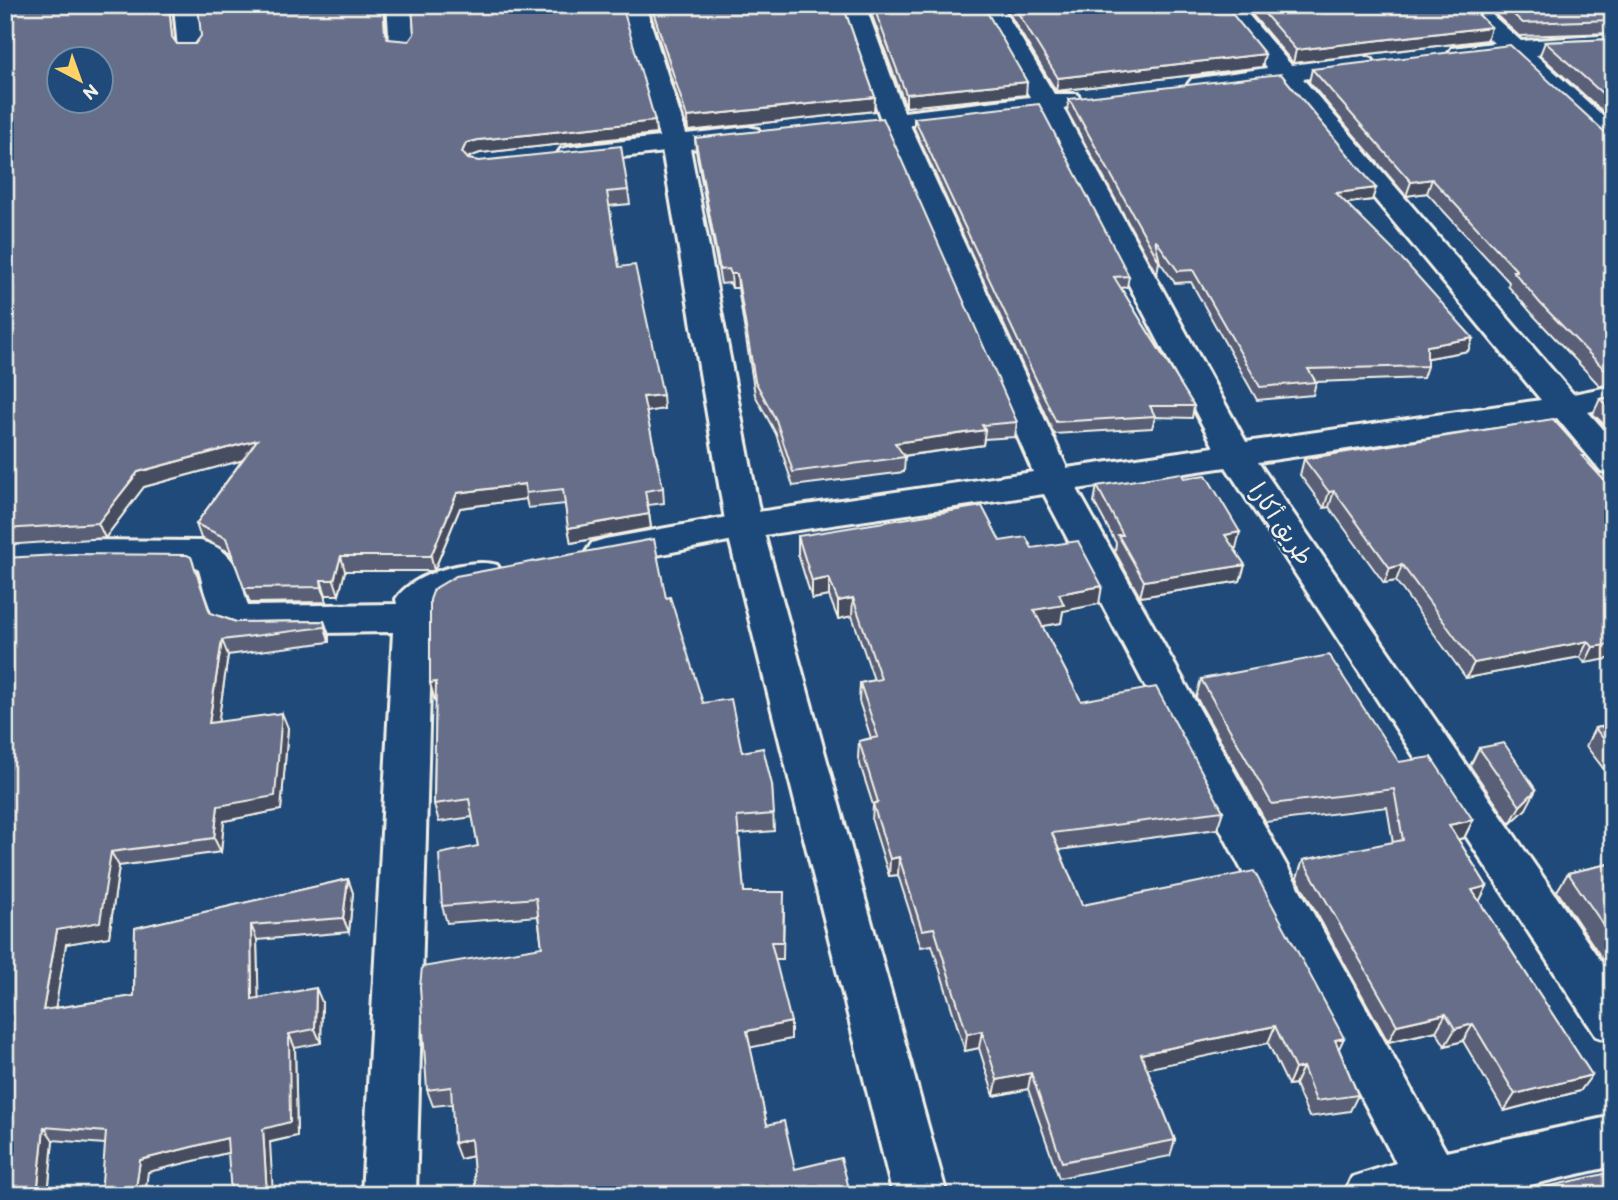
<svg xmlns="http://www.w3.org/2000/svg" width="1618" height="1200" font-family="Itim,'Playpen Sans Arabic',sans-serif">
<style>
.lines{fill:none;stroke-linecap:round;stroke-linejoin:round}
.street-casing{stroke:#f4f1e8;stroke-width:6}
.secondary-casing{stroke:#f4f1e8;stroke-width:6}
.street{fill:#1f4a7a;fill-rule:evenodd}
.secondary{fill:#1f4a7a;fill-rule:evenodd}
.wall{fill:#585f77;stroke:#f4f1e8;stroke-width:2}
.shaded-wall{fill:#474d61;stroke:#f4f1e8;stroke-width:2}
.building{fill:#666e8a;stroke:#f4f1e8;stroke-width:2;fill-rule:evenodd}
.labels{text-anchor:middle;stroke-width:5;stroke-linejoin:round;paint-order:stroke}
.street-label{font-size:24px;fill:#f4f1e8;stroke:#1f4a7a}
</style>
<rect width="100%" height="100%" fill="#1f4a7a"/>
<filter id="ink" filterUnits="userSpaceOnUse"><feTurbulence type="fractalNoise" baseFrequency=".0143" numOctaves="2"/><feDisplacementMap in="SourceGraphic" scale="14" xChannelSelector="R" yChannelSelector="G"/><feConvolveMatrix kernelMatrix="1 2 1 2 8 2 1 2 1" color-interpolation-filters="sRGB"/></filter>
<g filter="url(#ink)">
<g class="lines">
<defs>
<g id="street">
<path d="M174,5H198L202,49L199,54H181L178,49Z"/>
<path d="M387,5H411L414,46L411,51H393L390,46Z"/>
<path d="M841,5H865L904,112L1030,97L977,5H1001L1054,94H1077L1081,100L1077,106L1063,108L1246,442L1541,400L1278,82L1201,92L1192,89L1188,84L1192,79L1267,68L1215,5H1240L1291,65L1363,56L1372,59L1376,64L1372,69L1303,79L1573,394L1613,386V406L1588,412L1613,440V474L1601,471L1557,418L1258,462L1613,979V1042L1596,1036L1226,467L1077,489L1446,1152L1613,1116V1166L1486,1195H1344L1352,1177L1396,1163L1044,494L744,538L605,565L592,561L586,552L592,543L605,539L744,514L1033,472L881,120ZM1038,111L1214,447L1067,468L910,125Z"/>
<path d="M1455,5H1481L1521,41L1613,35V49L1536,55L1613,125V148L1603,146L1509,57L1452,58L1449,53L1452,48L1494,43Z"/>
<path d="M748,127L758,129L761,135L758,141L571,163L561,161L557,155L561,149L571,147Z"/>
<path d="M82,540L201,541C238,552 238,573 248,606L397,604L396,599C411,574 470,557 497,565L503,574L497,583L459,592L436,605L432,618L416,1195H362L393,632L242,634C204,623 209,604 199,570L194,567L82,566L5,571V545Z"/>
</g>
<path id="secondary" d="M621,5H645L689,143L762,526L947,1195H893L726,526L661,143Z"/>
</defs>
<use href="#street" class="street-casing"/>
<use href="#secondary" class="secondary-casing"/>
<use href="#street" class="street"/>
<use href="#secondary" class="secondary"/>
</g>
<g class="wall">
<path d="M5,5H172L175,41L177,44H195L385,5L387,37L388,39L656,134L480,153L469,157L468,159L628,190L630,204L609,206L619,267L664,409L646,412L663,488L664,503L648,505L651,528L571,543L565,504L528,508L526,499L460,508L434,571H345L339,595H326V602L250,603L231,553L201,538L196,524L242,460L144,487L105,538L5,545Z"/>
<path d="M648,5H843L875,97L874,111L688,131Z"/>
<path d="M868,5H983L1026,95L906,107Z"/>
<path d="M1004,5H1225L1262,67L1056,91Z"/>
<path d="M1244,5H1469L1491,27L1487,40L1293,63Z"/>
<path d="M1485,5H1613V33L1519,36Z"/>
<path d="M1613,39V121L1540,55L1545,42Z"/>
<path d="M1312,69L1613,136V384L1600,386L1535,317L1508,286L1509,282L1427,193L1406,196L1309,82Z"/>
<path d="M1069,99L1376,188L1372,200L1346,203L1473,338L1468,351L1427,358V366L1423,378L1316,382L1313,395L1257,400L1191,282L1175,283L1159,261L1157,275L1067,111Z"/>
<path d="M914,118L1129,276L1127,287L1121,288L1194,406L1192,418L1155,417L1152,428L1054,434L914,128Z"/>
<path d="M695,138L1017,422L1015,437L984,439L983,445L904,456L905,457L904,472L793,486L776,434L755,395L738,288H732L730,283L721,284L696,151Z"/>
<path d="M1613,397V433L1593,414L1600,399Z"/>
<path d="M1304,459H1585L1613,490V658L1585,663L1580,657L1466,678L1396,581L1384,583L1329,507L1324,508L1300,475Z"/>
<path d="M1184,478L1236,548L1234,549L1245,565L1240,581L1140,597L1115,552L1116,543L1094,502L1097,486Z"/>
<path d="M798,536L1000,541L1032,548L1099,604L1063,611L1061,623L1042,626L1081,701L1223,811L1217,829L1059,850L1082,905L1339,1049L1358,1095L1350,1111L1309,1117L1295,1084L1288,1085L1268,1043L1147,1068L1175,1140L1170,1156L1059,1178L1028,1089L994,1096L979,1048L965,1051L932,945L921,947L898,875L889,876L872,821L873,805L858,758L859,741L871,738L859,701L860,683L874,680L852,616L838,619L829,596L812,599L798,554Z"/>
<path d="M191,557L211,613L236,622L324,621L329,635V642L228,655L218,722L288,728L281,810L224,821L221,852L119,866L109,937L66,944L55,1008L134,996L135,928L348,879L353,893L349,932L257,940L258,998L322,1002L321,1043L295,1048L297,1136L148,1172L105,1144L53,1140L48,1195L5,558Z"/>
<path d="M666,598L703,703L742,752L772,785L774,831L739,834L744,892L784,909L783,959H775L791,1039L750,1047L767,1125L795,1169L850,1192V1195H476L473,1156L460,1159L452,1104L433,1106L427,1090L542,947L538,916L447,923L442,906L478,846L473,817L439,822L434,804L436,700L435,701L430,683Z"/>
<path d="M1201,679L1399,762L1473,820L1464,838L1458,839L1487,886L1479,901L1592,1075L1580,1091L1504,1111L1463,1041L1445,1046L1436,1031L1388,1042L1297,878L1303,860L1393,843L1387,807L1266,822L1196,697Z"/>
<path d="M1613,725V781L1586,746L1595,728Z"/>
<path d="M1479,748L1526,809L1510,824L1470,766Z"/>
<path d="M1613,863V975L1557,891L1568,873Z"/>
</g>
<g class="shaded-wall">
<path d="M169,5H172L176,50L172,37Z"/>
<path d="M383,5H385L387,46L385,33Z"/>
<path d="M1491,27L1487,40L1293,63L1296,50Z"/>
<path d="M1265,54L1262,67L1056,91L1058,78Z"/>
<path d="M1027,82L1026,95L906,107V94Z"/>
<path d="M875,97L874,111L688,131L687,117Z"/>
<path d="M655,121L656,134L480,153L469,157L465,165L462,152L466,143L478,140Z"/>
<path d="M1432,179L1427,193L1406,196L1411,182Z"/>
<path d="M1376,188L1372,200L1332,205L1336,193Z"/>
<path d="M731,274H737L738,288H732Z"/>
<path d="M1473,338L1468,351L1423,359L1427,346Z"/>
<path d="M663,395L664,409L645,412L643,397Z"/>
<path d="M985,430L983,445L894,457L895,443Z"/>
<path d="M257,440L262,455L144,487L105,538L98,523L138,472Z"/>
<path d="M525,484L526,499L460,508L434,571L431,556L457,493Z"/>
<path d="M1334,491L1329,507L1324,508L1329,492Z"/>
<path d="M649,514L651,528L571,543L568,528Z"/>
<path d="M1240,532L1236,548L1220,551L1225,535Z"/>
<path d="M341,556L345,571L339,595L334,580Z"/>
<path d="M1245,565L1240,581L1140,597L1144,581Z"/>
<path d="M1402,565L1396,581L1384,583L1390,568Z"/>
<path d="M829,578V596L812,599V581Z"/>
<path d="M321,580L326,595V602L322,587Z"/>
<path d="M1102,586L1099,604L1063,611L1061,623L1032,628L1034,610L1059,594Z"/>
<path d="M853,598L852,616L838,619V601Z"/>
<path d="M324,621L329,635V642L325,627Z"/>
<path d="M222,640L228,655L216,738L209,723Z"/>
<path d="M1588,641L1580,657L1466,678L1474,663Z"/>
<path d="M1613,644V658L1585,663L1593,647Z"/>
<path d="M436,682L440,700L435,701L430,683Z"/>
<path d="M282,713L288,728L281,810L224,821L221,852L214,838L218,806Z"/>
<path d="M1536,790L1526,809L1510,824L1520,806Z"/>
<path d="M1473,820L1464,838L1440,843L1449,825Z"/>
<path d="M111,852L119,866L109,937L66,944L53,1023L43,1010L57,930Z"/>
<path d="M899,857L898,875L889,876L890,859Z"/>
<path d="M348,879L353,893L349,932L343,918Z"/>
<path d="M1487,886L1478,904L1472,890Z"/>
<path d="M251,925L257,940L259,1013L252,999Z"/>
<path d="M316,988L322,1002L321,1043L315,1029Z"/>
<path d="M1446,1014L1436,1031L1388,1042L1397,1025Z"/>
<path d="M791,1022V1039L748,1048L747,1031Z"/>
<path d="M1473,1024L1463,1041L1445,1046L1455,1029Z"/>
<path d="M1275,1026L1268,1043L1136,1071L1141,1054Z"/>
<path d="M982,1031L979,1048L965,1051L967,1034Z"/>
<path d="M289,1034L295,1048L297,1136L270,1142L273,1195H267L263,1129Z"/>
<path d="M1344,1038L1336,1055L1335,1040Z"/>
<path d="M1303,1067L1295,1084L1288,1085L1295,1069Z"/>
<path d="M1031,1073L1028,1089L994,1096L997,1080Z"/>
<path d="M1592,1075L1580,1091L1504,1111L1515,1094Z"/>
<path d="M44,1127L53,1140L48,1195H37Z"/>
<path d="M227,1138L235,1151L148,1172L145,1195H135L140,1160Z"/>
<path d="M471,1139L477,1155L460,1159L454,1143Z"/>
</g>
<g class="building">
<path d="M5,5H169L172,37L177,44H195L201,36L198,5H383L385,33L388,39L409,41L414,34L412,5H622L655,121L478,140L466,143L462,152L468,159L479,161L621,146L628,190L607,192L619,267L635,265L663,395L643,397L663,488L645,491L649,514L568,528L563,489L526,493L525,484L457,493L431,556H341L334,580H321L322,587L244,588L226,538L196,524L257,440L138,472L98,523L5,529ZM60,60H102V102H60Z"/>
<path d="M651,5H843L875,97L687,117Z"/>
<path d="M873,5H983L1027,82L906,94Z"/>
<path d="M1013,5H1225L1265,54L1058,78Z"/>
<path d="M1257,5H1469L1491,27L1296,50Z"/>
<path d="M1503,5H1613V20L1523,23Z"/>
<path d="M1613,39V103L1545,42Z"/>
<path d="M1510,45L1607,134L1613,136V370L1606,371L1540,303L1513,271H1517L1432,179L1411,182L1312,69Z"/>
<path d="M1281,74L1376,188L1336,193L1405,262L1473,338L1427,346V366L1308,369L1316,382L1260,387L1193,270L1178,271L1155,239L1160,263L1069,99Z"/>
<path d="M1039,104L1129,276L1114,277L1194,406H1150L1155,416L1056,422L914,118Z"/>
<path d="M883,118L1017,422L982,425L985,430L895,443L905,457L793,472L776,420L755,381L737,274H731L729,269L720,270L695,138Z"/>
<path d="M1613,397V411L1600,399Z"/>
<path d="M1553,419L1586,456H1582L1613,490V602H1610L1613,606V644L1593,647L1588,641L1474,663L1402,565L1390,568L1334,491L1329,492L1304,459Z"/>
<path d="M1181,473L1184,478L1206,475L1240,532L1225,535L1245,565L1144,581L1118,535H1123L1097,486Z"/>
<path d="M982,506L1000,541L1026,537L1032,548L1078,541L1102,586L1059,594L1064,605L1034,610L1081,701L1156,687L1223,811L1052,833L1082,905L1254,871L1344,1038L1335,1040L1358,1095L1316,1101L1303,1067L1295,1069L1275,1026L1141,1054L1175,1140L1062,1162L1031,1073L997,1080L982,1031L967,1034L934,928L922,930L899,857L890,859L873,804L878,802L859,741L878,737L860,683L881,679L853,598L838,601L829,578L812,581L798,536Z"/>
<path d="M654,539L666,598L670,597L703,703L731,699L742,752L763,748L772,785L774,814L737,817L744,892H784L783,942H771L791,1022L747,1031L767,1125L784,1121L795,1169L841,1158L850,1192L839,1195H476L471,1139L454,1143L451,1087L427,1090L420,987L422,967L542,947L536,898L442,906L439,854L478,846L469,799L434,804L436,682L430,683V600L434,589L456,576Z"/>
<path d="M75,554L187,555L191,557L210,613L236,622L324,621L325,627L222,640L209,723L282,713L275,796L218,806L214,838L111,852L100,922L57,930L43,1010L134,996L135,928L348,879L343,918L251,925L252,999L316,988L315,1029L289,1034L290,1122L263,1129L267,1195H231L227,1138L140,1160L135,1195H101L106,1132L44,1127L37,1195H5V558Z"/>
<path d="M1329,655L1399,762L1431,757L1473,820L1449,825L1487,886L1472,890L1592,1075L1515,1094L1473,1024L1455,1029L1446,1014L1397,1025L1303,860L1403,840L1394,789L1272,804L1201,679Z"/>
<path d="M1613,725V751L1595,728Z"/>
<path d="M1504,743L1536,790L1520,806L1479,748Z"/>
<path d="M1613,863V939L1568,873Z"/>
<path d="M1613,1172V1195H1509Z"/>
</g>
</g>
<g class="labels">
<g class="street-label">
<text transform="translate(1281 524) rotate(56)" y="8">طريق أكارا</text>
</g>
</g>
<rect width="1618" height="1200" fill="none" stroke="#1f4a7a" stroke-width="28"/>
<rect x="14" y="14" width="1590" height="1172" fill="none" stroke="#f4f1e8" stroke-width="2.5" filter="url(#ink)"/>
<g transform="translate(80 80) rotate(139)"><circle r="33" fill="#1f4a7a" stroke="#748da6" stroke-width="2"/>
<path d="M0-5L12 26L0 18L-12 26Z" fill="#ffd166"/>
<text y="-10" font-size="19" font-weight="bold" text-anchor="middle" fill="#f4f1e8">N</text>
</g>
</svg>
